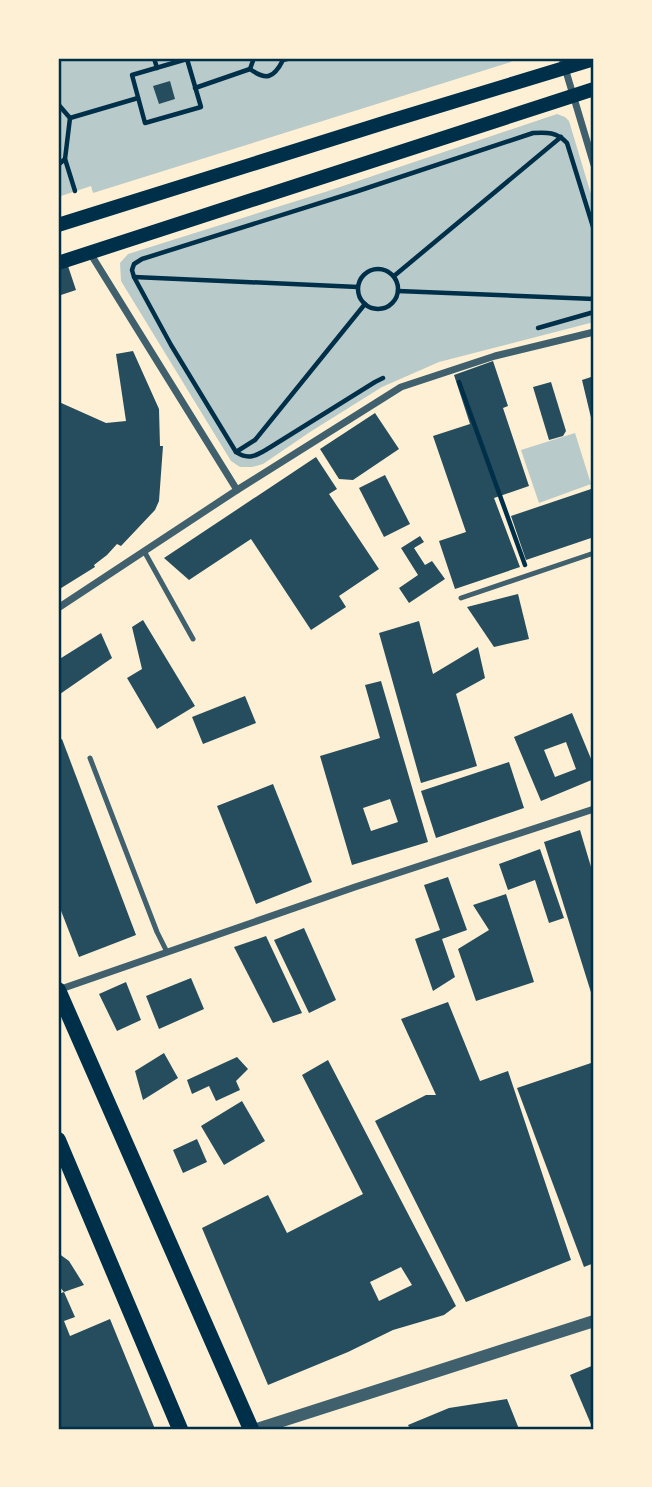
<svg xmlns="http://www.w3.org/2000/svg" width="652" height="1487" font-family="Manrope,sans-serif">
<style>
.green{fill:#b9caca}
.building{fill:#264d5e;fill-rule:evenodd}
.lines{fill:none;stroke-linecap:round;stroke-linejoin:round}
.path{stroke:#003049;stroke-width:4.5}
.service{stroke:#3f606c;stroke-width:5}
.minor{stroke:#3f606c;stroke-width:7}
.tertiary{stroke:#3f606c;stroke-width:12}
.secondary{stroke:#003049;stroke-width:14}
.primary{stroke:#003049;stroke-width:16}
.neatline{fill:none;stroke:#003049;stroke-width:2.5}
</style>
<rect width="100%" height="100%" fill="#fdf0d5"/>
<g class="green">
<path d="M58,58H514L511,62L93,193L91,186L58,197Z"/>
<path d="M557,114L565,117L569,121L594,204V322L439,362L382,387L310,432L263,464L252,467H240L231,461L121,281L120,263L128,254L325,192Z"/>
<path d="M575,433L591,484L539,503L521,450Z"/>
</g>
<g class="building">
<path d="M170,81L175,99L159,104L153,86Z"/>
<path d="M67,263L76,290L58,296V266Z"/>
<path d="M133,351L159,409L160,446H163L159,501L155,510L121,546L117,544L107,555L94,565L95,567L58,590V404L59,402L106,423L126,421L116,354Z"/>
<path d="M493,361L508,406L503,408L529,486L494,498L520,567L455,589L439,541L466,532L433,436L470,424L454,375Z"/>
<path d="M594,376V425L593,426L582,380Z"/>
<path d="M551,382L566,431L563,436L549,440L533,387Z"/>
<path d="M375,413L399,449L353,480L339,479L320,449Z"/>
<path d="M316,457L337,489L329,494L379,569L339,596L346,607L311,630L251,539L189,580L164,558Z"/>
<path d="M385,475L410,524L384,537L359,488Z"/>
<path d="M594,488V537L526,560L511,516Z"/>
<path d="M420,536L424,542L414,548L425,565L432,561L445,579L409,603L399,588L418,575L401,548Z"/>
<path d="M518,594L529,639L494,647L467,607Z"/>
<path d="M143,620L195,706L157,729L127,678L142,669L132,627Z"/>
<path d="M419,621L433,674L478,647L485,678L456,694L477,766L421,783L379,633Z"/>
<path d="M101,633L112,658L60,694L58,690V660Z"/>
<path d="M381,681L428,842L352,865L320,756L380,738L365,685ZM390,799L398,822L371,831L363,808Z"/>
<path d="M245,696L256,723L203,744L192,717Z"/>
<path d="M572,713L594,766V779L541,801L514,737ZM566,742L576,769L555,777L544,750Z"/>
<path d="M62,739L136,935L79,957L58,903V741Z"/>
<path d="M509,762L524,808L436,838L421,791Z"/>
<path d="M273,784L312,882L256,904L217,806Z"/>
<path d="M580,830L594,877V1002L544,842Z"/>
<path d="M540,849L564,918L549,923L535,880L508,890L499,864Z"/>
<path d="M448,877L467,930L442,939L455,977L433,991L415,939L440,930L424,885Z"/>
<path d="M506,894L534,982L476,1001L458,949L489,930L473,905Z"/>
<path d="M304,928L336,1000L309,1013L274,940Z"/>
<path d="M266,936L302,1013L273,1023L234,947Z"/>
<path d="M191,978L204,1009L159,1029L146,996Z"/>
<path d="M126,982L141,1020L117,1031L99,994Z"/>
<path d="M448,1002L480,1081L508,1071L571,1260L466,1302L375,1121L426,1095H436L401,1019Z"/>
<path d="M164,1053L178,1078L143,1100L135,1071Z"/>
<path d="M237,1057L248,1069L236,1081L240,1090L216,1101L209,1086L192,1094L187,1080Z"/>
<path d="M328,1060L456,1306L444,1315L393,1330L348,1352L268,1385L202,1228L268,1195L287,1233L363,1194L302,1075ZM401,1267L412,1285L379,1301L370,1282Z"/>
<path d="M594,1062V1263L584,1267L517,1088Z"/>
<path d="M242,1101L265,1141L224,1165L201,1126Z"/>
<path d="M197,1139L207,1162L183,1173L173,1150Z"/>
<path d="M58,1253L69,1261L84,1285L64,1292L58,1285Z"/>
<path d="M64,1292L75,1317L64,1321L70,1336L110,1319L155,1429H58V1294Z"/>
<path d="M594,1365V1429H593L570,1375Z"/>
<path d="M507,1399L519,1429H410L408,1425L449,1408Z"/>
</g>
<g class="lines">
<g class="path">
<path d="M154,58L157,68"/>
<path d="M187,59L201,107L145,123L132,75Z"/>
<path d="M250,69C266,81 274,78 283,60L291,58"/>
<path d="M195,88L250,69L254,58"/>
<path d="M58,104L70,118L65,159L75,191"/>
<path d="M70,118L138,98"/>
<path d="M58,165L65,159"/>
<circle cx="378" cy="289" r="20"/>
<path d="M394,276L561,137"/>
<path d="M134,277L358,287"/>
<path d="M398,291L594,299"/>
<path d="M538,328L594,312"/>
<path d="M383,378L375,382L269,448C257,455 249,461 236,452L171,345L134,277L132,270L134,264L142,259L358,191L533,133C547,132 557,132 567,143L594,230"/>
<path d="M459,382L525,565"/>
<path d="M236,452L255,440L365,304"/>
</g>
<g class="service">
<path d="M144,551L193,639"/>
<path d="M461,598L594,553"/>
<path d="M90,758L157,932L167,952"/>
</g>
<g class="minor">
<path d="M562,58L594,165"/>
<path d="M90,253L237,490"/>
<path d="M58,608L237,490L401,387L495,356L594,332"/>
<path d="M58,990L355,887L594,809"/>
</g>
<path class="tertiary" d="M257,1429L594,1321"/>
<g class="secondary">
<path d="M58,225L390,121L594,59"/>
<path d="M58,263L594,89"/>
</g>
<g class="primary">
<path d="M58,990L251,1429"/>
<path d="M58,1140L180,1429"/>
</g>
</g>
<rect width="652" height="1487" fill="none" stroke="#fdf0d5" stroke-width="119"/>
<rect x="60" y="60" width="532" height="1368" class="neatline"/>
</svg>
